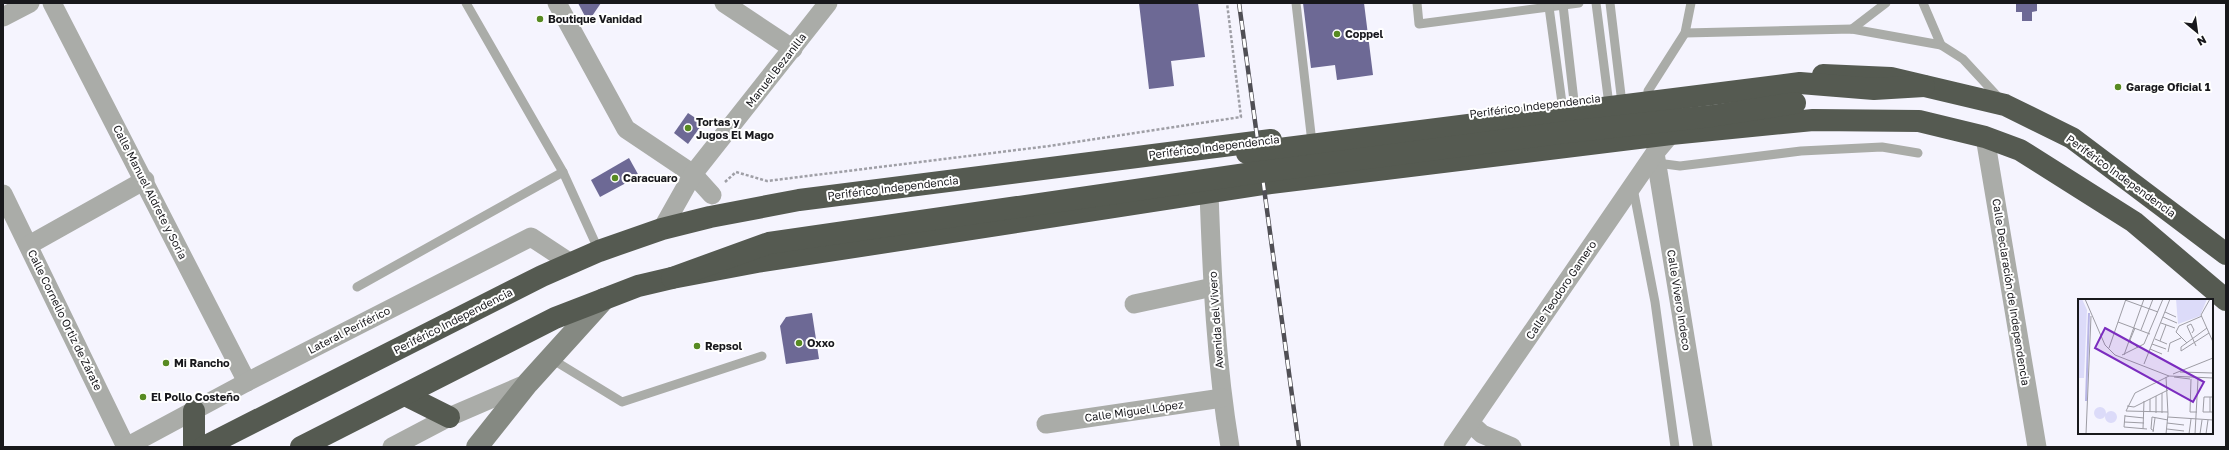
<svg xmlns="http://www.w3.org/2000/svg" width="2229" height="450" font-family="'Golos Text',sans-serif">
<style>
.building{fill:#6d6995}
.lines{fill:none;stroke-linecap:round;stroke-linejoin:round}
.path{stroke:#9f9fa6;stroke-width:2.5;stroke-dasharray:3 2;stroke-linecap:butt}
.lane{stroke:#aaaca8;stroke-width:9}
.street{stroke:#aaaca8;stroke-width:19}
.secondary{stroke:#858982;stroke-width:22}
.highway{stroke:#555a51;stroke-width:22}
.rail-casing{stroke:#504f55;stroke-width:4.5}
.rail{stroke:#fff;stroke-width:3;stroke-dasharray:9;stroke-linecap:butt}
.highway-bridge{stroke:#555a51;stroke-width:22}
.poi-dot{fill:#578a22;stroke:#fff;stroke-width:1.5}
.labels{text-anchor:middle;stroke-width:4;stroke-linejoin:round;paint-order:stroke}
.poi-label{font-size:11px;font-weight:bold;fill:#18181c;stroke:#fff;text-anchor:start}
.street-label{font-size:11px;fill:#18181c;stroke:#fff}
.inset-river{fill:none;stroke:#b8b5e5;stroke-width:2}
.inset-road{fill:none;stroke:#9d9ca4;stroke-width:1}
.view{fill:#7b2cbf;fill-opacity:0.15;stroke:#7b2cbf;stroke-width:2}
.inset-edge{fill:none;stroke:#18181c;stroke-width:2}
</style>
<rect width="100%" height="100%" fill="#f5f4fe"/>
<g class="building">
<path d="M578,3H601L588,22Z"/>
<path d="M1139,3H1198L1205,57L1171,61L1174,86L1149,89Z"/>
<path d="M1303,3H1364L1373,75L1337,80L1335,65L1311,68Z"/>
<path d="M2016,3H2037V11L2032,12V21H2022V12H2016Z"/>
<path d="M688,113L703,123L688,144L674,133Z"/>
<path d="M629,158L639,176L600,197L591,180Z"/>
<path d="M812,313L819,359L786,364L780,326L786,317Z"/>
</g>
<g class="lines">
<path class="path" d="M725,182L736,172L767,181L1049,146L1241,117L1227,3"/>
<g class="lane">
<path d="M466,3L563,172L599,251"/>
<path d="M1296,3L1311,134"/>
<path d="M1417,3L1419,24L1579,3"/>
<path d="M1596,3L1608,97"/>
<path d="M1610,3L1621,95"/>
<path d="M1923,3L1941,45"/>
<path d="M1563,5L1574,101"/>
<path d="M1549,7L1562,103"/>
<path d="M1852,29L1886,3"/>
<path d="M1685,33L1852,29L1941,45L1963,59L2000,99"/>
<path d="M1648,91L1685,33L1691,3"/>
<path d="M1657,163L1680,166L1801,151L1882,147L1918,153"/>
<path d="M1633,188L1655,302L1675,447"/>
<path d="M357,287L563,172"/>
<path d="M550,358L622,402L762,356"/>
</g>
<g class="street">
<path d="M52,3L247,382"/>
<path d="M557,3L626,129L693,174L712,195"/>
<path d="M724,3L793,49"/>
<path d="M3,17L30,3"/>
<path d="M1985,137L2037,447"/>
<path d="M1655,153L1703,447"/>
<path d="M1209,192C1212,278 1216,363 1230,447"/>
<path d="M3,194L126,447"/>
<path d="M662,229L693,174L828,3"/>
<path d="M29,245L145,180"/>
<path d="M1134,304L1213,287"/>
<path d="M1470,423L1482,434L1512,447"/>
<path d="M1046,424L1222,398"/>
<path d="M126,447L247,382L531,237L572,264"/>
<path d="M392,447L449,417L528,383"/>
<path d="M1453,447L1655,153L1671,134"/>
</g>
<path class="secondary" d="M477,447L528,383L604,299"/>
<g class="highway">
<path d="M1823,75L1891,78L2005,105L2072,138L2226,254"/>
<path d="M405,395L449,417"/>
<path d="M194,411V447"/>
<path d="M204,447L542,276L599,251L662,229L710,217L799,200L1271,140"/>
<path d="M301,447L555,318L638,286L672,278L757,262L1264,184L1671,134L1813,120L1919,121L1985,137L2020,150L2134,222L2226,300"/>
</g>
<defs>
<path id="rail" d="M1239,3L1299,447"/>
</defs>
<use href="#rail" class="rail-casing"/>
<use href="#rail" class="rail"/>
<g class="highway-bridge">
<path d="M1247,153L1800,83L1874,89L1924,86"/>
<path d="M672,278L769,243L1253,173L1567,132L1712,116L1795,103"/>
</g>
</g>
<g class="poi-dot">
<circle cx="540" cy="19" r="4"/>
<circle cx="1337" cy="34" r="4"/>
<circle cx="2118" cy="87" r="4"/>
<circle cx="688" cy="128" r="4"/>
<circle cx="615" cy="178" r="4"/>
<circle cx="799" cy="343" r="4"/>
<circle cx="697" cy="346" r="4"/>
<circle cx="166" cy="363" r="4"/>
<circle cx="143" cy="397" r="4"/>
</g>
<g class="labels">
<g class="poi-label">
<text x="548" y="23">Boutique Vanidad</text>
<text x="1345" y="38">Coppel</text>
<text x="2126" y="91">Garage Oficial 1</text>
<text x="696" y="126">Tortas y<tspan x="696" dy="13">Jugos El Mago</tspan></text>
<text x="623" y="182">Caracuaro</text>
<text x="807" y="347">Oxxo</text>
<text x="705" y="350">Repsol</text>
<text x="174" y="367">Mi Rancho</text>
<text x="151" y="401">El Pollo Costeño</text>
</g>
<g class="street-label">
<text transform="translate(776 70) rotate(-52)" y="4">Manuel Bezanilla</text>
<text transform="translate(1535 106) rotate(-7)" y="4">Periférico Independencia</text>
<text transform="translate(1214 147) rotate(-7)" y="4">Periférico Independencia</text>
<text transform="translate(2121 176) rotate(36)" y="4">Periférico Independencia</text>
<text transform="translate(893 188) rotate(-7)" y="4">Periférico Independencia</text>
<text transform="translate(150 192) rotate(63)" y="4">Calle Manuel Aldrete y Soria</text>
<text transform="translate(1561 290) rotate(-56)" y="4">Calle Teodoro Gamero</text>
<text transform="translate(2011 292) rotate(81)" y="4">Calle Declaración de Independencia</text>
<text transform="translate(1679 300) rotate(81)" y="4">Calle Vivero Indeco</text>
<text transform="translate(65 320) rotate(64)" y="4">Calle Cornelio Ortiz de Zárate</text>
<text transform="translate(1216 320) rotate(-94)" y="4">Avenida del Vivero</text>
<text transform="translate(453 321) rotate(-27)" y="4">Periférico Independencia</text>
<text transform="translate(349 330) rotate(-27)" y="4">Lateral Periférico</text>
<text transform="translate(1134 411) rotate(-8)" y="4">Calle Miguel López</text>
</g>
</g>
<g transform="translate(2078 299)">
<rect width="135" height="135" fill="#f5f4fe"/>
<path d="M0,0H4L9,11L6,79H0ZM98,0H129L122,17L100,25ZM16 114a6 6 0 1 1 12 0a6 6 0 1 1-12 0ZM27 118a6 6 0 1 1 12 0a6 6 0 1 1-12 0Z" fill="#dcdbf9"/>
<path class="inset-river" d="M8,102L11,14"/>
<path class="inset-road" d="M7,0L27,46L37,56L91,77L135,79M132,0L123,16L135,43M47,1L80,13M87,13L98,18M85,18L99,24M40,23L72,35M83,24L97,29M57,29L52,41L60,49M129,29L103,48V52L131,34M63,31L75,0M114,34L116,31L113,25L109,27L118,47M77,40L89,45M82,42L88,26M109,44L98,33L101,27L124,17M74,45L88,50M31,49L48,0M72,50L84,55M90,53L92,44L103,39M44,56L66,45L85,0M46,56L66,0M66,65L92,0M102,73L135,74M95,75L135,59M96,78L112,80M113,80L112,113H119M84,94V114M78,97V114M135,98H126L125,113H135M49,107L56,108L90,91M72,113V100M90,113L48,112L57,94L91,77M132,113V98M47,116L46,128L69,130M47,117L66,119M90,118L135,121M46,123L66,124M89,124L106,126M65,130L66,102M89,130L106,132M76,132L73,130L74,118L90,121M75,133L77,119M8,135L13,17M88,135L90,115L88,78M111,135L113,120M117,135L120,80M122,135L124,121M128,135L130,121"/>
<path class="view" d="M27,29L126,83L115,103L17,49Z"/>
<rect width="135" height="135" class="inset-edge"/>
</g>
<rect width="2229" height="450" fill="none" stroke="#18181c" stroke-width="8"/>
<g transform="translate(2197 32) rotate(151)" stroke="#ffffff" stroke-width="3" paint-order="stroke">
<path d="M0-3L7 15L0 10L-7 15Z" fill="#18181c"/>
<text y="-6" font-size="11" font-weight="bold" text-anchor="middle" fill="#18181c">N</text>
</g>
</svg>
